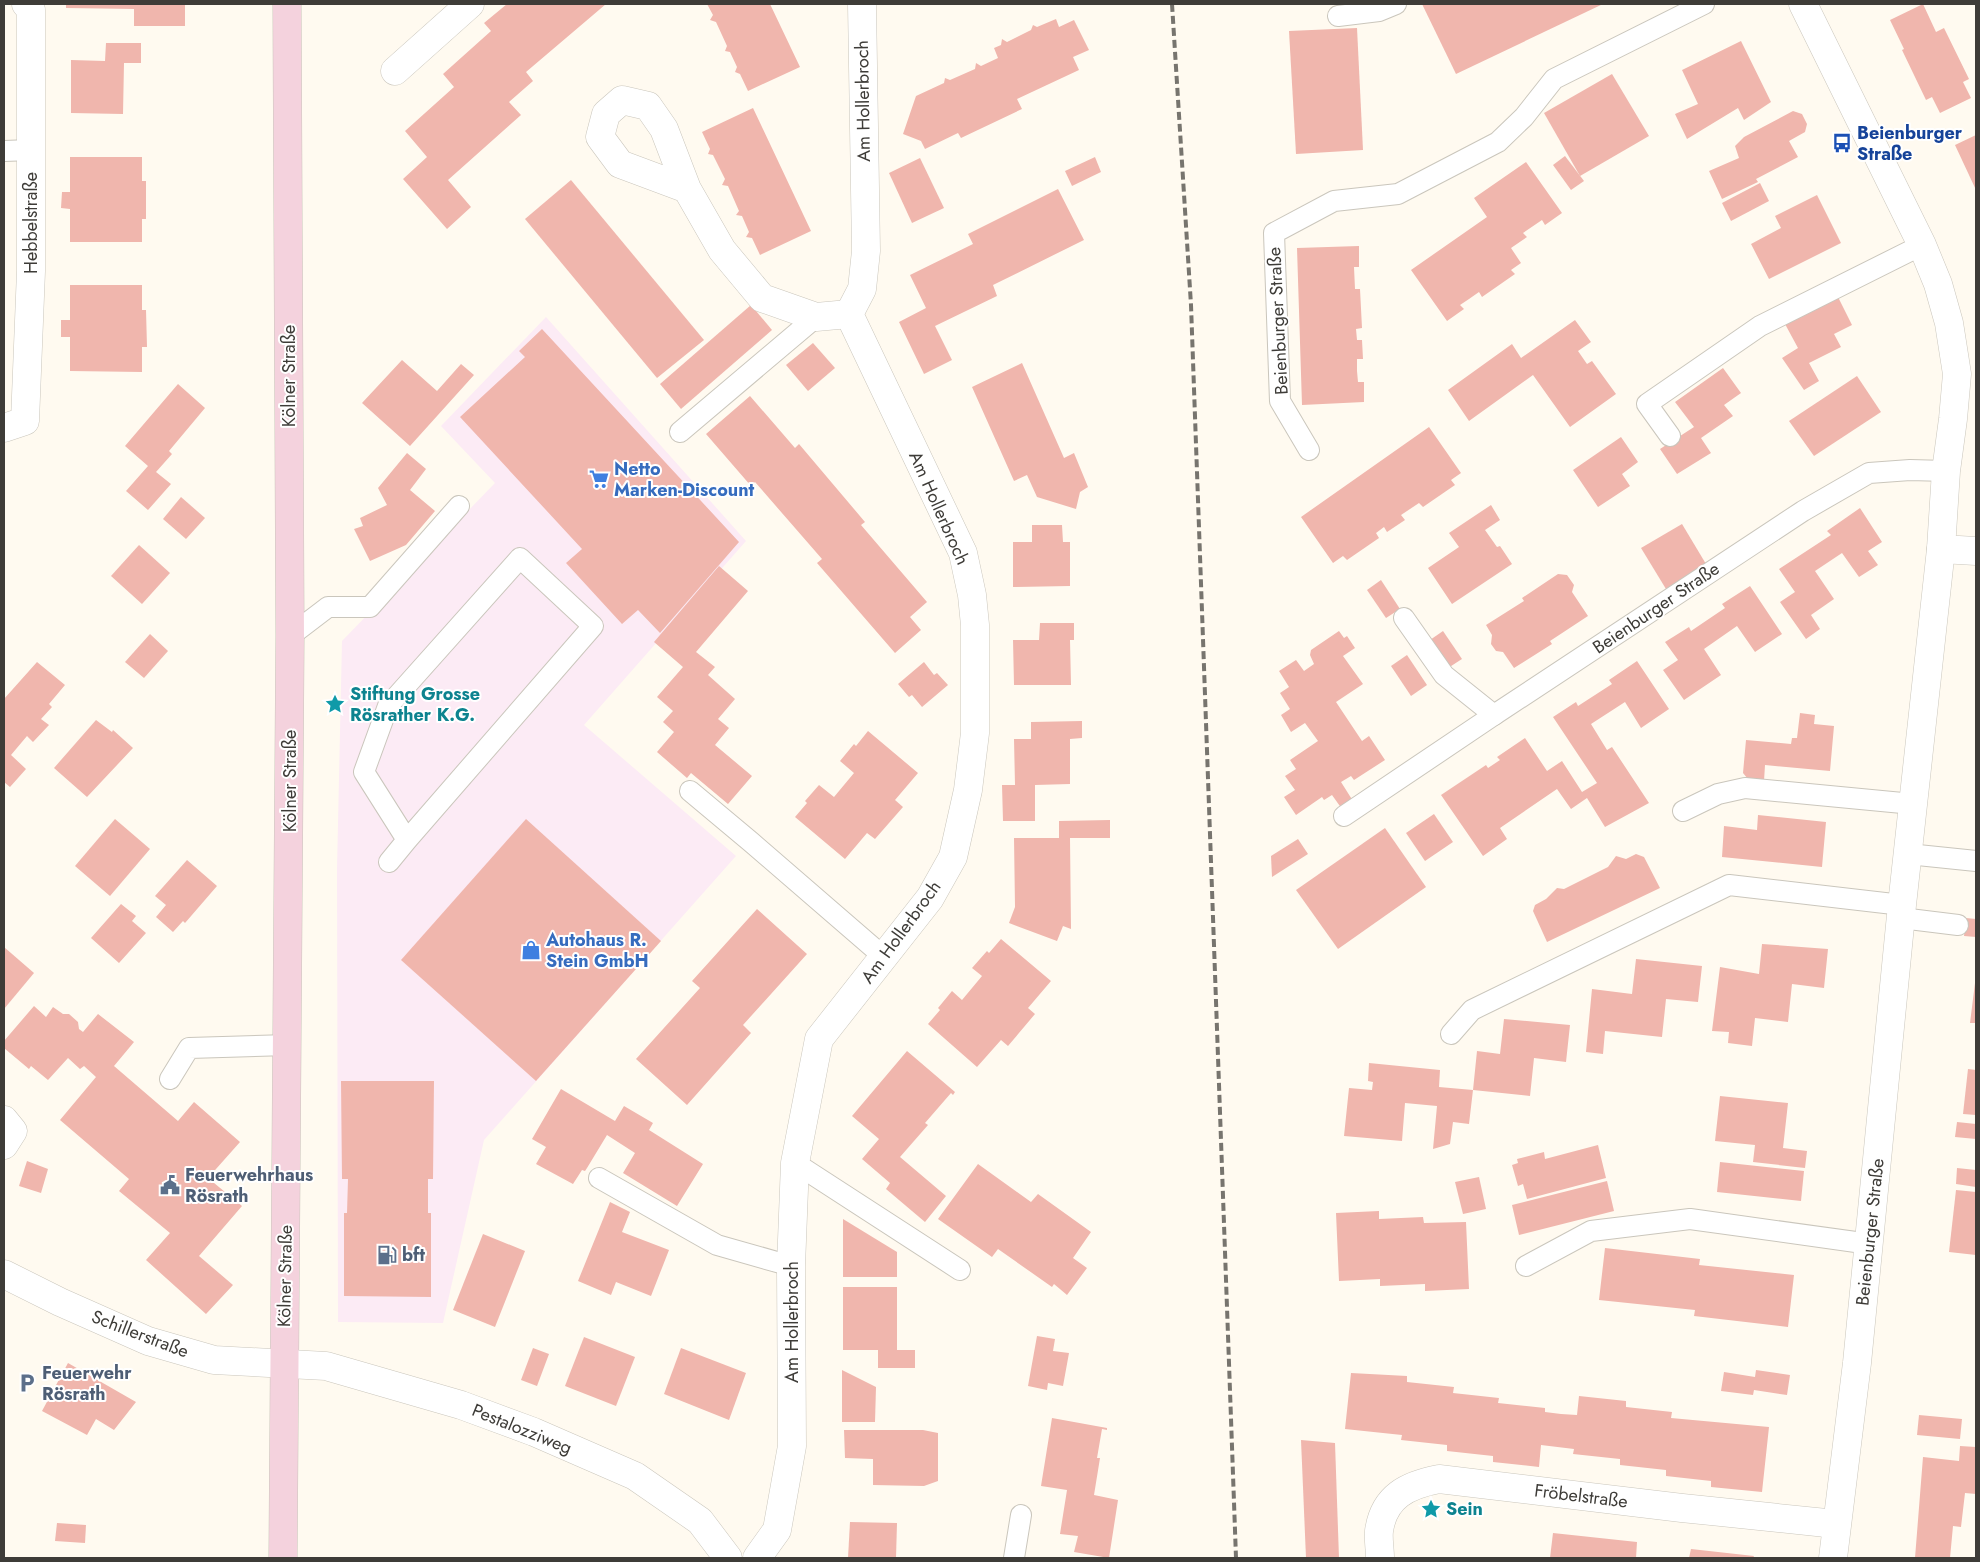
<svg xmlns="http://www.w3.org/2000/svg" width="1980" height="1562" font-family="Jost,sans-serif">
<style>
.commercial{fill:#fcebf5}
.building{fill:#f0b6ad}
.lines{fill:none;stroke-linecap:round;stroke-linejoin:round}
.lane-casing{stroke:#cac6bc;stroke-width:22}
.street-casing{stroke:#cac6bc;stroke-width:29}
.secondary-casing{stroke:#cac6bc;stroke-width:29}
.lane{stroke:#fff;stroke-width:20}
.street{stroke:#fff;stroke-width:28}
.secondary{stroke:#f4d2dd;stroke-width:28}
.rail{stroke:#77746e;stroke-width:4;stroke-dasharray:8 4;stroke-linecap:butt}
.labels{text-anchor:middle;stroke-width:4;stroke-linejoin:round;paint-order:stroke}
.street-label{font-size:18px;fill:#3e3c38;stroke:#fff}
.transit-label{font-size:18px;font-weight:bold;fill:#164399;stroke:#fff;text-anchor:start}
.shop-label{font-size:18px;font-weight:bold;fill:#366cbe;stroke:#fff;text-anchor:start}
.culture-label{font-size:18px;font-weight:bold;fill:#0d838f;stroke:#fff;text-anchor:start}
.service-label{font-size:18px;font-weight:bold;fill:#4e5e75;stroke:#fff;text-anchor:start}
</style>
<rect width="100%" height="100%" fill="#fffaf0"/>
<path class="commercial" d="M546,317L746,541L584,725L736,856L484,1140L443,1323L338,1322L337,869L342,641L495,483L441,426Z"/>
<g class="building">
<path d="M66,4H185V26H134V9L66,8Z"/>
<path d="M507,4H606L526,72L533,81L509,102L521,115L448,180L471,207L447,229L403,179L427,157L405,131L454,87L443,74L491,31L484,23Z"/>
<path d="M707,4H770L800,67L748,91L740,74L735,72L737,67L730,52L725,51L727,46L716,22L710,20L713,15Z"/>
<path d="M1422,4H1603L1456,74Z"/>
<path d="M1923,4L1936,32L1944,28L1969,79L1963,82L1971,98L1940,113L1932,97L1926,100L1902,50L1904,49L1890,20Z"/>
<path d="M1056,19L1059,27L1074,20L1089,50L1073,57L1079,70L1017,99L1022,109L961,138L958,133L925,149L921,141L903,134L916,96L944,83L945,78L950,80L975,69L976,63L981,66L998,58L994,48L1001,45L1002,39L1007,42L1031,30L1033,25L1037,27Z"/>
<path d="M1357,28L1363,150L1296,154L1289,31Z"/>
<path d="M1741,41L1771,102L1744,120L1738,108L1687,139L1675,114L1698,104L1682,70Z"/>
<path d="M106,43H141V63H124L123,114L71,113V60L105,61Z"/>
<path d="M1612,74L1649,136L1580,176L1544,113Z"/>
<path d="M753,108L811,231L760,255L752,238L746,237L749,232L742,216L736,215L739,211L728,186L722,185L725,179L713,155L708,154L710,149L702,132Z"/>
<path d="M1793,111L1802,114L1807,124L1805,132L1789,141L1798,157L1756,179L1758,182L1722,199L1709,171L1739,158L1735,146L1744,137Z"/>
<path d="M1976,135V190L1955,145Z"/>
<path d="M1565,156L1584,181L1571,190L1553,165Z"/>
<path d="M70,157H142V181H146V219H142V242H70V209L61,208L62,192H70Z"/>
<path d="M1095,157L1101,172L1072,186L1065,171Z"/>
<path d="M920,158L944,208L912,223L889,173Z"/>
<path d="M1526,162L1562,213L1545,225L1542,220L1523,233L1527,237L1511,248L1521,263L1511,270L1515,274L1482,297L1479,292L1469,299L1460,305L1464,309L1447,321L1411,270L1487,217L1474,198Z"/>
<path d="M571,180L704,340L657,378L525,219Z"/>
<path d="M1760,183L1769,201L1731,221L1722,203Z"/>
<path d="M1058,189L1084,240L993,285L997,296L935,326L952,360L924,374L899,322L926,308L910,275L973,244L968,234Z"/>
<path d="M1817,195L1841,243L1769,279L1751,244L1781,228L1775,216Z"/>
<path d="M1359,246V267H1354L1355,289H1360L1362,328L1356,329L1357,340H1362L1363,359H1357V371L1358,382H1364V402L1302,405L1297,248Z"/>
<path d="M70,285H142V310H146L147,347H142V372L70,371V337H61V320H70Z"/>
<path d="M1838,297L1852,325L1834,334L1841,347L1809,363L1819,381L1804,390L1782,358L1798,348L1785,324Z"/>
<path d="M751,305L772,330L681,409L660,384Z"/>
<path d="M1575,320L1591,342L1578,351L1587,364L1592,361L1616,394L1570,427L1533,375L1469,421L1448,390L1512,344L1521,358Z"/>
<path d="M542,329L739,542L660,633L638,610L622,624L566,563L582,549L460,417L525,357L519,351Z"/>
<path d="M813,343L835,368L808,391L786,365Z"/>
<path d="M402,360L437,391L461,364L474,375L410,446L362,403Z"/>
<path d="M1022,363L1064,458L1074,453L1088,487L1080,492L1076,509L1037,497L1027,475L1014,481L972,387Z"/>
<path d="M1723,368L1741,393L1724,405L1733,416L1701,438L1711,453L1677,474L1660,449L1694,427L1675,402Z"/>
<path d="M1857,376L1881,412L1814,456L1789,421Z"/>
<path d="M178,384L205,408L169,451L172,454L156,472L171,484L148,510L126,491L148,466L125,446Z"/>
<path d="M750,396L795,448L799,444L865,522L861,525L927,602L910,617L921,630L895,653L817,563L822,559L755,482L751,486L706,434Z"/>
<path d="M1429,427L1461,473L1451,480L1455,485L1423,507L1419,503L1401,515L1405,520L1387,532L1384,527L1376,533L1379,538L1347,560L1343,556L1333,563L1301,517Z"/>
<path d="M1621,437L1638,462L1622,474L1630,486L1598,507L1573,470Z"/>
<path d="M407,453L426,469L410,490L435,511L406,545L370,561L354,529L363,526L360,518L387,505L378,488Z"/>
<path d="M181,497L205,518L186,539L163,519Z"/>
<path d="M1491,505L1500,520L1485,530L1497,547L1500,546L1512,564L1452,604L1428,568L1459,547L1449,533Z"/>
<path d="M1860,508L1882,542L1868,551L1878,565L1859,577L1842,553L1815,571L1834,599L1811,615L1820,629L1806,639L1780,602L1795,592L1779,569L1831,535L1827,531Z"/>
<path d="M1682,524L1706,564L1666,589L1641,548Z"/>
<path d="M1032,525H1062L1063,542H1070V586L1013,587V542H1032Z"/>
<path d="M139,545L170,573L142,604L111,576Z"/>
<path d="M719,566L748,591L696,652L715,667L708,675L735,699L718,719L729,728L715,745L752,776L728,804L691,773L687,778L657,752L674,732L663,722L673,711L657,697L683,667L654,642Z"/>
<path d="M1558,574L1567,575L1574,585L1572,592L1588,616L1550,641L1552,644L1514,668L1503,652L1496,651L1491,644L1492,635L1486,625L1524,601L1522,598Z"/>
<path d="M1381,580L1400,609L1386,618L1367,590Z"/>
<path d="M1750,586L1782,634L1755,652L1737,626L1704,649L1721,675L1684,700L1663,670L1678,660L1665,642L1689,627L1691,631L1725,608L1722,604Z"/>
<path d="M1040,623H1074V640H1070L1071,685H1014L1013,640H1039Z"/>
<path d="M1339,631L1344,638L1347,636L1355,648L1343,656L1363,684L1336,702L1362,741L1369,736L1385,760L1354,780L1351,776L1341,782L1353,801L1342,809L1332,795L1324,800L1322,797L1296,815L1284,797L1295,790L1285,776L1296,769L1290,760L1318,741L1305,723L1291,732L1281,715L1290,709L1280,693L1289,687L1279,671L1296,660L1304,671L1314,664L1310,655L1311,650Z"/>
<path d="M1443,631L1462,659L1448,668L1430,640Z"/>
<path d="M150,634L168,651L144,678L125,662Z"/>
<path d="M1407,655L1427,685L1411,696L1391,666Z"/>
<path d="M1637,661L1669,709L1641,728L1625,702L1591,724L1607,750L1612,747L1649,803L1605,827L1587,798L1571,809L1557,789L1500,828L1507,839L1483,856L1441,795L1486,765L1488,768L1500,760L1497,757L1525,738L1547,771L1562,761L1582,792L1597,783L1553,717L1576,702L1578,706L1612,684L1609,680Z"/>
<path d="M37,662L65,685L49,704L52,707L41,719L49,725L33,742L27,736L11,755L26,769L10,787L4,782V699Z"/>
<path d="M924,662L934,675L937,673L948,685L922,707L912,695L909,697L898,684Z"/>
<path d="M1800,713L1815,715L1814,724L1834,726L1830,771L1765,765L1764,781L1748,779L1743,773L1746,740L1791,744L1792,738H1797Z"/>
<path d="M96,720L112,732L113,730L133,748L87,797L54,768Z"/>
<path d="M1082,721V738L1070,739V784L1035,785V821H1003L1002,785H1015L1014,739H1031V722Z"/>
<path d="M868,731L918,773L895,800L903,807L875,839L867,833L845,859L795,817L807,803L805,801L819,785L834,797L854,773L840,761L854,744L856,746Z"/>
<path d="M1434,814L1453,842L1425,861L1406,833Z"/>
<path d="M1758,815L1826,822L1822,867L1722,857L1724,826L1757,830Z"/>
<path d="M115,819L150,849L110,896L75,866Z"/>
<path d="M526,819L661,941L536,1081L401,960Z"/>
<path d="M1110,820V838H1070L1071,929L1063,926L1057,941L1009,923L1015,907L1014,838H1059V821Z"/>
<path d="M1385,828L1426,887L1338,949L1296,890Z"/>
<path d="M1298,839L1308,854L1272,877L1271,856Z"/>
<path d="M1636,854L1644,857L1660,888L1547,942L1533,911L1535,905L1546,899L1557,888L1564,889L1608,867L1616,856L1626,859Z"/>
<path d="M187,860L217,886L185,923L183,921L173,932L156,917L166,905L155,896Z"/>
<path d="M121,904L136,916L132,921L146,933L119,963L91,938Z"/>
<path d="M757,909L807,954L743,1025L751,1033L687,1105L636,1059L700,988L692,981Z"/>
<path d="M1966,918L1976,919V937L1964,936Z"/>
<path d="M1001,939L1051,981L1028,1008L1035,1014L1008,1046L1001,1040L977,1067L928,1024L940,1010L938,1008L952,991L962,1000L982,976L972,968L987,951L989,953Z"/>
<path d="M1762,944L1828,949L1824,988L1792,984L1788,1022L1755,1018L1752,1046L1728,1043L1729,1032L1712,1031L1720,967L1759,974Z"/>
<path d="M4,947L34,973L4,1009Z"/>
<path d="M1636,959L1702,966L1698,1002L1666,999L1662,1037L1605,1031L1603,1054L1586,1052L1592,989L1632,994Z"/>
<path d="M1975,983H1976V1023H1970Z"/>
<path d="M34,1006L46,1017L53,1007L63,1014H69L78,1022L79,1029L83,1032L98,1014L134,1042L114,1066L178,1121L194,1102L240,1142L208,1178L242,1206L199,1256L233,1285L206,1314L146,1260L170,1233L119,1191L129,1179L60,1120L96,1077L84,1066L80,1069L68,1058L48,1080L31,1066L29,1069L4,1048V1041Z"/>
<path d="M1504,1019L1570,1025L1566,1062L1534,1058L1530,1096L1473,1090L1469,1124L1453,1122L1450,1144L1433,1149L1437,1106L1405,1103L1402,1141L1344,1136L1349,1088L1372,1090L1373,1082L1368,1081L1369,1063L1440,1070L1439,1087L1473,1090L1477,1051L1500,1054Z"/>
<path d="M907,1051L955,1092L953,1095L951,1093L925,1123L928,1125L900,1157L946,1196L925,1222L886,1189L890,1183L862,1159L879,1139L852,1116Z"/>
<path d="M1968,1069L1976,1070V1115L1963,1114Z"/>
<path d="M341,1081H434L433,1179H428V1213H431V1297L344,1296V1213H347L348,1179H342Z"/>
<path d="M561,1089L615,1121L624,1106L653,1123L649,1130L703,1164L677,1206L623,1173L635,1153L607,1135L587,1168L585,1171L582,1170L573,1184L536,1164L546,1147L532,1139Z"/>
<path d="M1720,1096L1788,1103L1783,1148L1807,1151L1805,1168L1753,1162L1755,1145L1715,1141Z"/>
<path d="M1957,1122L1976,1124V1139L1955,1137Z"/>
<path d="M1598,1145L1606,1178L1527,1199L1523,1184L1518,1186L1512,1165L1518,1163L1517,1159L1544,1152L1545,1159Z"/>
<path d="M27,1161L48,1169L41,1193L19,1186Z"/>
<path d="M1720,1162L1804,1171L1801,1201L1717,1192Z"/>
<path d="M978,1164L1031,1202L1038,1194L1091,1232L1073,1258L1087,1268L1067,1295L1054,1284L1052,1287L998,1249L992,1257L938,1219Z"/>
<path d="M1957,1168L1976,1170V1187L1956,1184Z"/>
<path d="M1479,1177L1486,1209L1463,1214L1455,1182Z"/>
<path d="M1607,1181L1614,1211L1519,1235L1512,1205Z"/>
<path d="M1956,1190L1976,1192V1255L1949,1252Z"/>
<path d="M610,1202L630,1212L622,1232L669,1250L651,1296L616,1282L611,1295L578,1281Z"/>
<path d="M1379,1211V1219L1423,1217L1424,1223L1466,1222L1469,1289L1425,1291V1284L1380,1286V1279L1339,1281L1336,1213Z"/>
<path d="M843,1219L897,1252V1277H843Z"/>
<path d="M483,1234L525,1251L495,1327L453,1310Z"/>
<path d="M1605,1248L1700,1259L1699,1265L1794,1275L1788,1327L1694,1316L1695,1310L1599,1300Z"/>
<path d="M843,1287H897V1350H915V1368H878V1350H843Z"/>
<path d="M1037,1336L1055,1339L1053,1351L1069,1353L1063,1386L1048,1383L1047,1390L1028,1386Z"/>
<path d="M584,1337L635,1357L616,1406L565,1386Z"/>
<path d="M533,1348L549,1354L537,1386L521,1380Z"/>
<path d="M681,1348L746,1373L729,1420L664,1394Z"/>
<path d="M68,1363L136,1402L114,1430L96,1419L87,1435L42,1411Z"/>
<path d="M842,1370L876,1387L875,1422H842Z"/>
<path d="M1756,1370L1790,1375L1787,1395L1754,1390L1753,1395L1721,1391L1724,1372L1755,1377Z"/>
<path d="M1351,1373L1407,1376V1382L1454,1387L1453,1393L1499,1398L1498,1403L1545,1408V1412L1561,1414L1577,1415L1579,1396L1626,1401V1407L1672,1412L1671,1418L1769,1427L1762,1492L1711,1487V1481L1666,1476V1470L1620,1465V1459L1573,1454L1574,1449L1541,1445L1539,1467L1493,1462V1456L1447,1451V1445L1401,1440L1402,1435L1345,1429Z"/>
<path d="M1919,1415L1962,1419L1960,1439L1917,1435Z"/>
<path d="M1052,1418L1107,1428V1430L1102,1429L1097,1458H1100L1094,1495L1118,1500L1109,1558L1074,1552L1078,1536L1060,1534L1067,1490L1041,1486Z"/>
<path d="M844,1430H923L938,1433V1481L924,1486L873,1485V1459L845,1458Z"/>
<path d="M1301,1440L1335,1443L1339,1558H1306Z"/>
<path d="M1960,1446L1976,1447V1494L1965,1493L1961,1527L1953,1526L1950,1558H1915L1923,1457L1959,1461Z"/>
<path d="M850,1522L897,1523L896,1558H848Z"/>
<path d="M57,1523L86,1525L85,1543L55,1541Z"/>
<path d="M1553,1533L1637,1542L1636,1558H1550Z"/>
<path d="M1691,1549L1754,1556L1753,1558H1689Z"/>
</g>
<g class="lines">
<defs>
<g id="lane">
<path d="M1338,16L1379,11L1396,4"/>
<path d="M4,151L31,150"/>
<path d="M680,432L816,317"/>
<path d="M1670,436L1647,404L1760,326L1922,245"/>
<path d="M1309,450L1280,401L1274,233L1334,201L1398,194L1498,142L1524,117L1554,79L1704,4"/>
<path d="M1404,618L1444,675L1494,715L1803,511L1869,473L1910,470L1946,471"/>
<path d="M290,636L328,607H370L459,506"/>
<path d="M690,791L751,842L884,957"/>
<path d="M1683,811L1718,794L1745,788L1913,804"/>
<path d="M1344,816L1494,715"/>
<path d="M1908,854L1976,861"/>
<path d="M389,862L407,840L593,626L520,558L388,706L364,772L407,840"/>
<path d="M1901,918L1958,925"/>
<path d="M1451,1034L1472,1010L1729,885L1902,905"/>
<path d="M170,1079L189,1048L288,1045"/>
<path d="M795,1163L960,1270"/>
<path d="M599,1178L717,1245L791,1266"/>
<path d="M1526,1266L1591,1231L1690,1219L1870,1244"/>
<path d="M1014,1558L1021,1515"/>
</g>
<g id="street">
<path d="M1803,4L1922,245L1938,284L1949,323L1957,374L1953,419L1946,471L1941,549L1902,905L1857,1363L1833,1558"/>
<path d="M395,71L470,4"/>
<path d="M687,189L620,164L600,137L606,114L622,100L648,106L664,129L687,189L722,250L762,298L816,317L849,314"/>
<path d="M4,428L25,421L31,271V10L26,4"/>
<path d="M1941,549L1976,551"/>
<path d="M4,1120L13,1131L4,1145"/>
<path d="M4,1274L60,1302L148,1341L214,1360L326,1366L461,1405L534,1432L635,1476L700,1521L728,1558"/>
<path d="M757,1558L777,1530L792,1446L791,1266L795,1163L819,1039L930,898L953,857L968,790L975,733V625L972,595L963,553L849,314L862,289L866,251L862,4"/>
<path d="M1380,1558C1380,1549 1378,1539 1379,1531C1384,1496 1408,1485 1439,1479L1682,1508L1836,1524"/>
</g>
<path id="secondary" d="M283,1558L290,636L287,4"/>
</defs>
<use href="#lane" class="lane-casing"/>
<use href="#street" class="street-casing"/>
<use href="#secondary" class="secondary-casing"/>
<use href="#lane" class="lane"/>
<use href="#street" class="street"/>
<use href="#secondary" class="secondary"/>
<path class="rail" d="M1172,4L1191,305L1236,1558"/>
</g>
<defs>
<symbol id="bus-bare" viewBox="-9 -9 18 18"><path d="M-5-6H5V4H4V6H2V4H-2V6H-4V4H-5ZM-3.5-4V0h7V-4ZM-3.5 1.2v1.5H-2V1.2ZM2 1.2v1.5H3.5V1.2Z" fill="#1a4fb4" stroke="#fff" stroke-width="2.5" paint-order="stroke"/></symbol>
<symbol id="supermarket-bare" viewBox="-9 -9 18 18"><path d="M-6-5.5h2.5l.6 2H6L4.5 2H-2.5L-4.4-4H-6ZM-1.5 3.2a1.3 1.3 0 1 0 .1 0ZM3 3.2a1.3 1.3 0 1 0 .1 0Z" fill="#3f7fe0" stroke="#fff" stroke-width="2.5" paint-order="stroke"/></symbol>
<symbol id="sight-bare" viewBox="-9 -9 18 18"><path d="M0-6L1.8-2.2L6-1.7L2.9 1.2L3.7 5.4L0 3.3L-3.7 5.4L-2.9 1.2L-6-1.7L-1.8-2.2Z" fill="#0f9aa8" stroke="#fff" stroke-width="2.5" paint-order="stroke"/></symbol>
<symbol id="shop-bare" viewBox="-9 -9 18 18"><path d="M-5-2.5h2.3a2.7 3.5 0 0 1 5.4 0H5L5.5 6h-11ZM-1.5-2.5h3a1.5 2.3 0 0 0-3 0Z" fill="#3f7fe0" stroke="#fff" stroke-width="2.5" paint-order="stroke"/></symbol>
<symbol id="civic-bare" viewBox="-9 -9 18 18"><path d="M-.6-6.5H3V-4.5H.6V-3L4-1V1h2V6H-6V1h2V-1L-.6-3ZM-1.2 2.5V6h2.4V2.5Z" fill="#5c6f8a" stroke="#fff" stroke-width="2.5" paint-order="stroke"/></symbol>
<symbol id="fuel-bare" viewBox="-9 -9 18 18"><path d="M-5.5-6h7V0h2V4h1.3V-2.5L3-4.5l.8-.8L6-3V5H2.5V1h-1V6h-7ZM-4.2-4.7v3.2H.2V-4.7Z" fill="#5c6f8a" stroke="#fff" stroke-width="2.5" paint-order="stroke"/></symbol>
<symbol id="parking-bare" viewBox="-9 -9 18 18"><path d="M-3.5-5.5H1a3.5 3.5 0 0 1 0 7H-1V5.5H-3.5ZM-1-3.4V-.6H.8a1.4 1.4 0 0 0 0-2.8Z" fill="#5c6f8a" stroke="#fff" stroke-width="2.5" paint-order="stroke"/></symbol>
</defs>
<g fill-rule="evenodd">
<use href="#bus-bare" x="1828" y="129" width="28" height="28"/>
<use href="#supermarket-bare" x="585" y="465" width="28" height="28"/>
<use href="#sight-bare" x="321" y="690" width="28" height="28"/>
<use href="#shop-bare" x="517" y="936" width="28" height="28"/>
<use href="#civic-bare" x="156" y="1171" width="28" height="28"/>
<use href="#fuel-bare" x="373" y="1241" width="28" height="28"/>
<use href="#parking-bare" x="13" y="1369" width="28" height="28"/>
<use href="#sight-bare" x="1417" y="1495" width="28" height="28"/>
</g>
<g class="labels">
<g class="street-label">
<text transform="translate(863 101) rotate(-91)" y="6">Am Hollerbroch</text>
<text transform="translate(31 223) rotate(-90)" y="6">Hebbelstraße</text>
<text transform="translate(1278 321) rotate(-93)" y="6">Beienburger Straße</text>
<text transform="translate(289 376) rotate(-90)" y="6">Kölner Straße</text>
<text transform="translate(939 508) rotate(66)" y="6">Am Hollerbroch</text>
<text transform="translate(1656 608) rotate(-34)" y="6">Beienburger Straße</text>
<text transform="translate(290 781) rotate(-90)" y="6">Kölner Straße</text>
<text transform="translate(901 932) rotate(-54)" y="6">Am Hollerbroch</text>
<text transform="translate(1870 1232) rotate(-84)" y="6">Beienburger Straße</text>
<text transform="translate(285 1276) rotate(-89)" y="6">Kölner Straße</text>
<text transform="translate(792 1322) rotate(-90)" y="6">Am Hollerbroch</text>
<text transform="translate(140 1334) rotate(21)" y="6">Schillerstraße</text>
<text transform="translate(522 1429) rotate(22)" y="6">Pestalozziweg</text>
<text transform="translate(1581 1496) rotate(7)" y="6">Fröbelstraße</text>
</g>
<g class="transit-label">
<text x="1857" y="139">Beienburger<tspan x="1857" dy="21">Straße</tspan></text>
</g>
<g class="shop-label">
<text x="614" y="475">Netto<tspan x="614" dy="21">Marken-Discount</tspan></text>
<text x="546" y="946">Autohaus R.<tspan x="546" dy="21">Stein GmbH</tspan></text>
</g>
<g class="culture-label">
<text x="350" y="700">Stiftung Grosse<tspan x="350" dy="21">Rösrather K.G.</tspan></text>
<text x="1446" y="1515">Sein</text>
</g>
<g class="service-label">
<text x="185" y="1181">Feuerwehrhaus<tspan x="185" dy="21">Rösrath</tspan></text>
<text x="402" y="1261">bft</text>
<text x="42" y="1379">Feuerwehr<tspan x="42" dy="21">Rösrath</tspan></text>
</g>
</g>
<rect width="1980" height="1562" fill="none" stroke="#3e3c38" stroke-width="10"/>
</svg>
